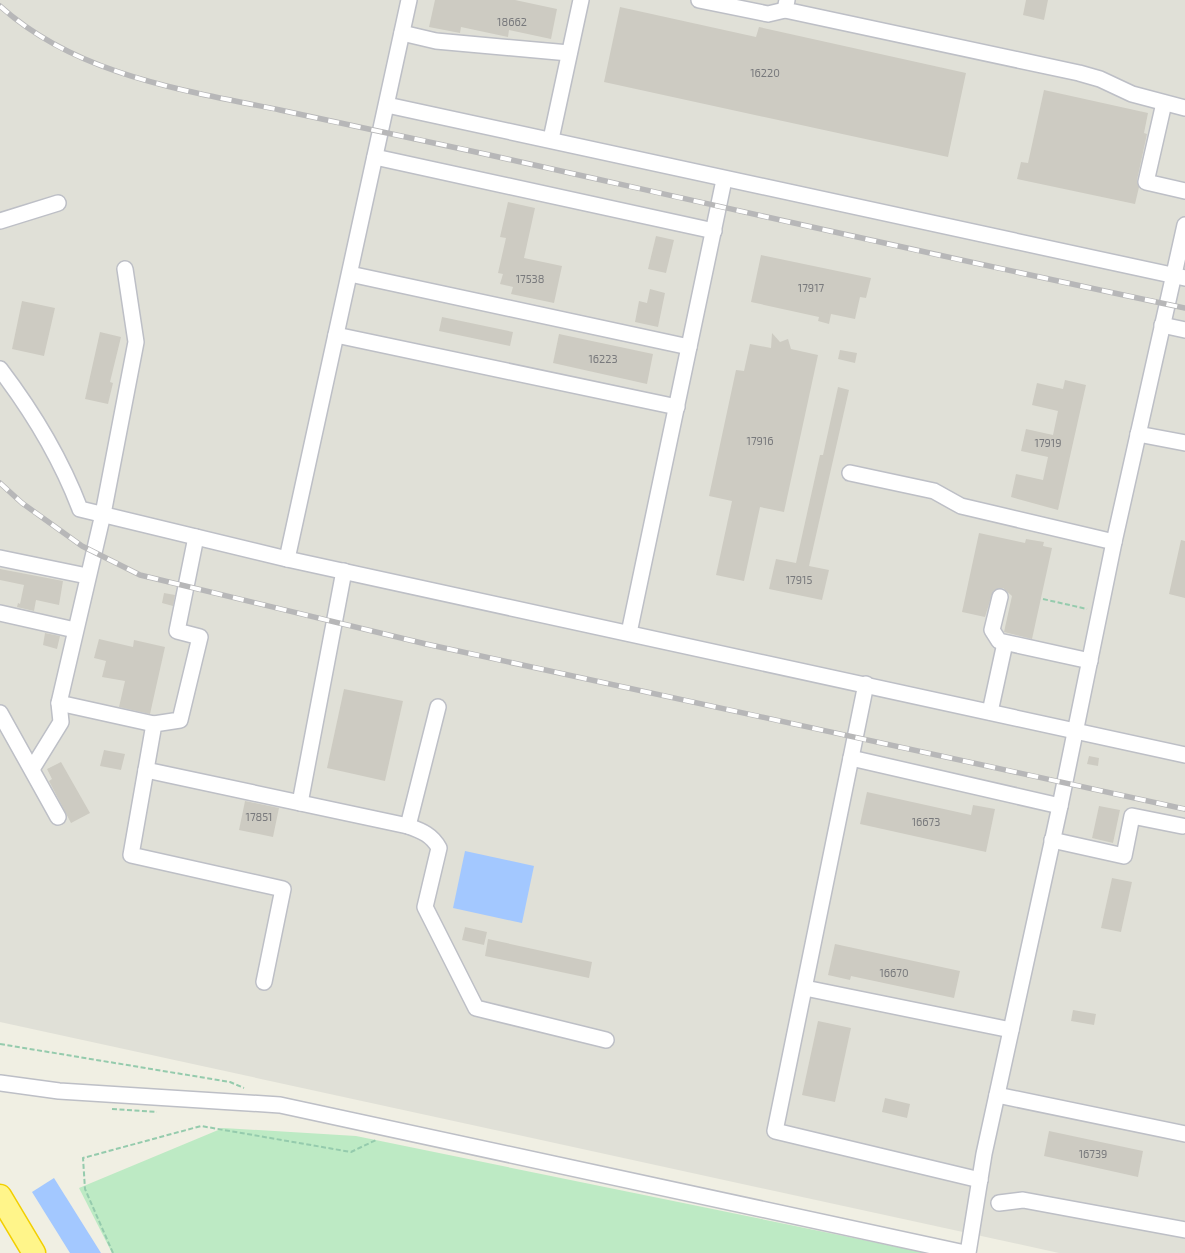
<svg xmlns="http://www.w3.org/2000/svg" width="1185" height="1253" font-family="'Exo 2',sans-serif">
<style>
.industrial{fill:#e0e0d7}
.green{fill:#bdeac4}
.water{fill:#a3c8ff}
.building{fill:#cdcbc2}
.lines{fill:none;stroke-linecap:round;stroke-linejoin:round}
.minor-casing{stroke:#bdbfc6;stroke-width:18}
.highway-casing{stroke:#f2cf00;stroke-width:25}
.path{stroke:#95cbad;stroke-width:2;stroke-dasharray:5 2.5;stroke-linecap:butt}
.minor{stroke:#fff;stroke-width:15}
.highway{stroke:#fff58a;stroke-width:22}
.rail-casing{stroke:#b7b7b8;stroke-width:5.5}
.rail{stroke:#fff;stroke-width:4;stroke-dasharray:11;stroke-linecap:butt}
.labels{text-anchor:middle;stroke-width:4;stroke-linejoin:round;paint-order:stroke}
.number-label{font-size:11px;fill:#78797c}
</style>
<rect width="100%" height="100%" fill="#f0efe3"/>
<path class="industrial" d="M0,0H1185V1253H1059L0,1022Z"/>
<path class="green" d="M223,1128L356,1136L927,1253H112L79,1188Z"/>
<g class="water">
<path d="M465,851L534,866L522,923L453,908Z"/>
<path d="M54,1178L101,1253H70L32,1192Z"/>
</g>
<g class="building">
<path d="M435,0H515L557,9L551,39L509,30L508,37L461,27L460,33L429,27Z"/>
<path d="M1026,0H1048L1044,20L1023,15Z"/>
<path d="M620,7L756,37L759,27L966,73L948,157L604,82Z"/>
<path d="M1044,90L1148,113L1144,133L1147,134L1137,180L1139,187L1135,204L1017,179L1021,162L1028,163Z"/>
<path d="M508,202L535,208L524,258L562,266L554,303L511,294L513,287L500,284L503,274L498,273L506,238L500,237Z"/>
<path d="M656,236L674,240L666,273L648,269Z"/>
<path d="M761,255L871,278L866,298L860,297L855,319L831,314L829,324L818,321L819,317L751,302Z"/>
<path d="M650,289L665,293L658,327L635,322L639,301L647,303Z"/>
<path d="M22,301L55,308L44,356L12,349Z"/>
<path d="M442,317L513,332L510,346L439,331Z"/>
<path d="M100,332L121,337L110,382L113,383L108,404L85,399Z"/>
<path d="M772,333L780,342L788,339L791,349L818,355L784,512L760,507L744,581L716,575L732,501L709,496L736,370L744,371L750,344L771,348Z"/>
<path d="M559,334L653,354L647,384L553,363Z"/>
<path d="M840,350L857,353L855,363L838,359Z"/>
<path d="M1065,380L1086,385L1058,510L1011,497L1016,474L1043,480L1048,457L1021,451L1026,429L1053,435L1058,411L1032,405L1037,383L1063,389Z"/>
<path d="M838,387L849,390L809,566L829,570L822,600L769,589L776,559L796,563L820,455H823Z"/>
<path d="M979,533L1016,541L1025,543L1026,539L1044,542L1043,546L1052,548L1032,639L1004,632L1012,596L1003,588L993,591L985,617L962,612Z"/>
<path d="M1181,540L1185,541V598L1169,594Z"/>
<path d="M0,569L63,581L59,605L36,600L34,611L17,607L18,603L20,604L24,585L0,580Z"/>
<path d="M164,593L175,595L173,606L162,603Z"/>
<path d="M45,633L60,636L57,649L43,645Z"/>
<path d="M99,639L133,647L134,640L165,647L150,714L119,707L125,681L102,677L106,661L94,658Z"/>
<path d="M344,689L403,701L385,781L327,768Z"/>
<path d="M104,750L125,754L121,770L100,766Z"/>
<path d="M1089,756L1099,758L1098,766L1087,764Z"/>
<path d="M61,762L90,813L71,823L49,781L52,779L47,769Z"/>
<path d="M867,792L971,815L973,805L995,809L986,852L860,824Z"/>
<path d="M245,801L279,808L273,837L239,830Z"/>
<path d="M1099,806L1120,810L1113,843L1092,838Z"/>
<path d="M1112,878L1132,882L1121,932L1101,928Z"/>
<path d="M465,927L487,932L484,945L462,940Z"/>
<path d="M488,939L592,962L589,978L485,956Z"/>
<path d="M835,944L960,971L954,998L851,976L850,980L828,975Z"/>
<path d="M1073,1010L1096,1014L1094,1025L1071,1021Z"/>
<path d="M818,1021L851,1028L835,1102L802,1095Z"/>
<path d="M885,1098L910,1104L907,1118L882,1112Z"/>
<path d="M1049,1131L1143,1151L1138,1177L1044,1156Z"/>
</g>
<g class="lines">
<defs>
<g id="minor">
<path d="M699,0L768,14L785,10"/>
<path d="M787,0L785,10L1079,73L1100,79L1132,94L1185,108"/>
<path d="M402,33L436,41L569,53"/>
<path d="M1164,103L1146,182L1185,191"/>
<path d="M387,105L1185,278"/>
<path d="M551,139L581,0"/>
<path d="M375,157L714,231"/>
<path d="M0,221L58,203"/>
<path d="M125,269L136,342L103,514L59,703L154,724"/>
<path d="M350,274L689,347"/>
<path d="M1162,325L1185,330"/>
<path d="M336,335L677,407"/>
<path d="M0,369C32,411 61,459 80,509L287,559L1185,755"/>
<path d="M1138,434L1185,443"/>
<path d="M850,473L934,491L961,506L1114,542"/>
<path d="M196,537L177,631L200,637L180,720L154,724L131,855L283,889L264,982"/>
<path d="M0,558L87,576"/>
<path d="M287,559L409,0"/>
<path d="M1000,597L992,630L999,641L1090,661"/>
<path d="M0,613L75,630"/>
<path d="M629,633L724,180"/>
<path d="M866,684L775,1131L980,1180"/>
<path d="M990,712L1005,643"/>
<path d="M0,713L58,817"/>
<path d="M851,758L1060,806"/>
<path d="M32,769L61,722L59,703"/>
<path d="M146,770L408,826L438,707"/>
<path d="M300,803L344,571"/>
<path d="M408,826C422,831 432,835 439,848L425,907L476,1008L606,1040"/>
<path d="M1052,840L1124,856L1132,816L1182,826"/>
<path d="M805,988L1011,1030"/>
<path d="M0,1083L59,1091L280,1105L965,1253"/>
<path d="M997,1095L1185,1134"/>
<path d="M999,1203L1023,1200L1185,1230"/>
<path d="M968,1253L984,1154L1060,806L1114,542L1185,225"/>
</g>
<path id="highway" d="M0,1196L34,1253"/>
</defs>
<use href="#minor" class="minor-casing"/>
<use href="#highway" class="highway-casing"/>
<g class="path">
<path d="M1043,599L1087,609"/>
<path d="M0,1044L230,1082L244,1088"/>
<path d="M112,1109L157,1112"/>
<path d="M113,1253L85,1189L83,1158L201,1126L351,1152L376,1140"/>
</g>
<use href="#minor" class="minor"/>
<use href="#highway" class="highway"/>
<defs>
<g id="rail">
<path d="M0,6C77,75 182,90 280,110C348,125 417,139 485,154C718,206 951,259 1185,308"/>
<path d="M0,483L22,503L82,546L140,575L426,644L1185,809"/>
</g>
</defs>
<use href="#rail" class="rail-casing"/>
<use href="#rail" class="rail"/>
</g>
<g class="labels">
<g class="number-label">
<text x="512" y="26">18662</text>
<text x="765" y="77">16220</text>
<text x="530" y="283">17538</text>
<text x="811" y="292">17917</text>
<text x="603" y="363">16223</text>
<text x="760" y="445">17916</text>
<text x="1048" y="447">17919</text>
<text x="799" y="584">17915</text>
<text x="259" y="821">17851</text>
<text x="926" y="826">16673</text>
<text x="894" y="977">16670</text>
<text x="1093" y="1158">16739</text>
</g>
</g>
</svg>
